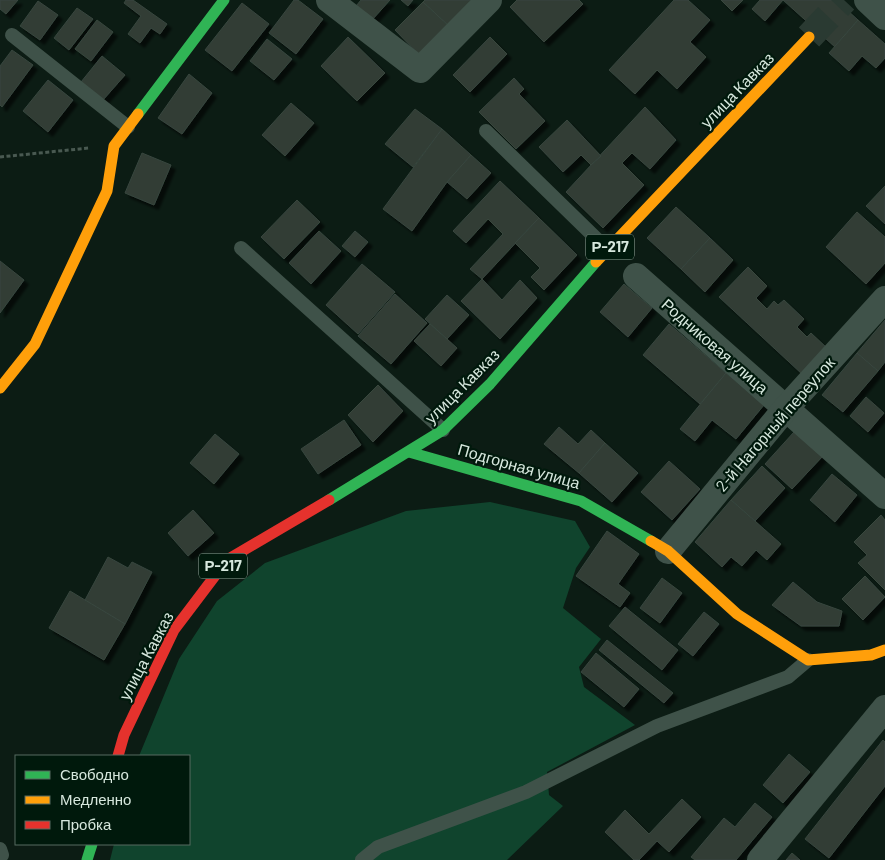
<svg xmlns="http://www.w3.org/2000/svg" width="885" height="860" font-family="Barlow,sans-serif">
<style>
.green{fill:#10442d}
.building{fill:#303d36;stroke:#38463e;filter:url(#shadow)}
.lines{fill:none;stroke-linecap:round;stroke-linejoin:round}
.highway-tunnel{stroke:#2a3a32;stroke-width:28;stroke-dasharray:28 14;stroke-linecap:butt}
.path{stroke:#495951;stroke-width:3;stroke-dasharray:4 2.5;stroke-linecap:butt}
.lane{stroke:#3f5249;stroke-width:14}
.street{stroke:#3f5249;stroke-width:26}
.fast{stroke:#30b455;stroke-width:11}
.slow{stroke:#ff9f0a;stroke-width:11}
.jam{stroke:#e5322d;stroke-width:11}
.labels{text-anchor:middle;stroke-width:4.5;stroke-linejoin:round;paint-order:stroke}
.shield{fill:#00190c;stroke:#96a99e;stroke-width:1}
.shield-label{font-size:15px;font-weight:bold;fill:#d6e7dd}
.street-label{font-size:16px;fill:#d6e7dd;stroke:#00190c}
</style>
<defs>
<filter id="shadow"><feDropShadow dx="4.5" dy="4.5" stdDeviation="1" flood-color="#0009"/></filter>
</defs>
<rect width="100%" height="100%" fill="#0c1c14"/>
<path class="green" d="M490,502L575,521L590,547L576,568L563,608L601,639L579,667L584,687L635,725L547,772L549,795L563,806L507,860H110L114,844H189V756H139L179,659L217,601L265,563L406,511Z"/>
<g class="building">
<path d="M0,0H18L6,14L0,9Z"/>
<path d="M126,0H133L167,24L160,34L151,28L140,43L128,34L141,16L124,3Z"/>
<path d="M294,0H298L323,19L296,54L269,33Z"/>
<path d="M361,0H390L372,20L356,6Z"/>
<path d="M401,0H413L408,6Z"/>
<path d="M425,0H478L451,28L423,2Z"/>
<path d="M517,0H579L583,4L544,42L510,7Z"/>
<path d="M674,0H688L710,20L690,42L706,57L677,89L657,70L635,94L609,70Z"/>
<path d="M721,0H743L732,11Z"/>
<path d="M760,0H836L858,20L835,47L783,0L765,21L752,9Z"/>
<path d="M38,1L58,15L40,40L20,26Z"/>
<path d="M423,2L451,28L422,58L395,30Z"/>
<path d="M242,3L269,24L232,71L205,50Z"/>
<path d="M77,8L93,19L69,50L54,38Z"/>
<path d="M97,20L113,32L91,61L75,49Z"/>
<path d="M858,20L885,44V58L876,68L862,56L849,71L829,53Z"/>
<path d="M348,37L385,73L357,101L321,66Z"/>
<path d="M490,37L507,54L470,92L453,75Z"/>
<path d="M267,39L292,59L274,80L250,61Z"/>
<path d="M12,50L33,65L2,107L0,105V66Z"/>
<path d="M102,56L125,75L103,100L81,82Z"/>
<path d="M189,74L212,93L182,134L158,118Z"/>
<path d="M514,78L524,89L519,94L545,121L516,149L479,112Z"/>
<path d="M48,80L73,100L48,132L23,111Z"/>
<path d="M291,103L314,123L285,156L262,135Z"/>
<path d="M645,107L676,140L650,169L632,153L622,163L644,185L603,228L566,192Z"/>
<path d="M415,109L442,129L413,167L385,144Z"/>
<path d="M567,120L601,156L591,165L581,155L563,172L539,147Z"/>
<path d="M442,129L471,155L447,182L412,231L383,209Z"/>
<path d="M142,153L171,165L154,205L125,193Z"/>
<path d="M471,155L491,173L467,199L447,182Z"/>
<path d="M500,181L539,218L482,279L470,269L503,234L488,219L466,243L453,231Z"/>
<path d="M885,186V224L866,206Z"/>
<path d="M297,200L320,222L284,259L261,237Z"/>
<path d="M676,207L710,238L681,269L647,238Z"/>
<path d="M857,212L885,237V263L866,284L826,247Z"/>
<path d="M539,218L577,255L544,290L531,277L540,268L515,243Z"/>
<path d="M319,231L341,251L311,284L289,263Z"/>
<path d="M355,231L368,242L355,257L342,246Z"/>
<path d="M710,238L733,260L705,292L681,269Z"/>
<path d="M0,261L24,280L0,313Z"/>
<path d="M362,264L395,292L358,334L326,305Z"/>
<path d="M748,267L767,286L756,298L767,309L774,301L778,305L784,300L804,319L797,327L807,337L811,333L827,348L802,374L719,297Z"/>
<path d="M482,279L502,300L520,280L537,298L500,339L461,301Z"/>
<path d="M624,284L652,308L628,337L600,312Z"/>
<path d="M395,294L427,323L391,364L358,336Z"/>
<path d="M447,295L469,315L447,339L425,319Z"/>
<path d="M885,320V362L878,371L857,353Z"/>
<path d="M430,324L457,348L441,366L414,341Z"/>
<path d="M669,324L726,373L700,404L643,355Z"/>
<path d="M857,353L878,371L843,412L822,395Z"/>
<path d="M726,373L764,405L736,439L712,420L695,441L680,429Z"/>
<path d="M378,385L403,411L373,442L348,415Z"/>
<path d="M866,397L884,413L868,432L850,416Z"/>
<path d="M344,420L361,445L318,474L301,449Z"/>
<path d="M559,427L578,444L591,430L605,443L579,473L544,444Z"/>
<path d="M794,432L822,457L792,489L765,464Z"/>
<path d="M215,434L239,454L214,484L190,463Z"/>
<path d="M605,443L638,473L612,502L579,473Z"/>
<path d="M669,461L700,489L672,520L641,492Z"/>
<path d="M762,466L785,488L755,521L731,500Z"/>
<path d="M832,474L857,495L835,522L810,500Z"/>
<path d="M731,500L781,544L767,560L756,550L742,566L731,557L722,567L695,542Z"/>
<path d="M193,510L214,533L188,556L168,533Z"/>
<path d="M881,515L885,520V590L858,563L867,555L854,542Z"/>
<path d="M607,531L639,554L618,584L630,593L620,607L576,576Z"/>
<path d="M108,557L128,568L132,562L152,572L125,624L85,600Z"/>
<path d="M865,576L885,597L863,620L842,599Z"/>
<path d="M662,578L682,593L660,623L640,608Z"/>
<path d="M793,582L817,602L842,611L839,626H801L772,605Z"/>
<path d="M70,591L125,624L104,660L49,628Z"/>
<path d="M625,607L678,650L662,670L609,626Z"/>
<path d="M704,612L719,624L693,656L678,644Z"/>
<path d="M607,640L673,693L664,703L599,650Z"/>
<path d="M596,653L639,689L624,707L581,672Z"/>
<path d="M883,740L885,742V786L829,858L805,839Z"/>
<path d="M789,754L810,772L783,803L763,785Z"/>
<path d="M682,799L701,817L669,852L657,841L639,860H634L605,832L625,810L649,834Z"/>
<path d="M755,803L772,817L736,860H695L691,857L724,818L735,827Z"/>
<path d="M792,853L800,860H786Z"/>
</g>
<g class="lines">
<path class="highway-tunnel" d="M809,37L844,0"/>
<path class="path" d="M0,157L89,148"/>
<g class="lane">
<path d="M12,35L128,127"/>
<path d="M486,131L607,249"/>
<path d="M241,248L443,430"/>
<path d="M0,849L2,855"/>
<path d="M362,860L378,847L526,792L657,726L788,677L808,660"/>
</g>
<g class="street">
<path d="M329,0L420,70L489,0"/>
<path d="M867,0L885,17"/>
<path d="M636,276L885,496"/>
<path d="M668,551L786,408L885,299"/>
<path d="M760,860L885,708"/>
</g>
<g class="fast">
<path d="M138,114L224,0"/>
<path d="M409,452L581,501L651,541"/>
<path d="M329,500L443,430L490,384L596,262"/>
<path d="M87,860L92,844"/>
</g>
<g class="slow">
<path d="M596,262L809,37"/>
<path d="M0,388L35,344L107,191L114,146L138,114"/>
<path d="M651,541L668,551L737,614L808,660L871,655L885,650"/>
</g>
<path class="jam" d="M118,756L124,735L174,630L227,560L329,500"/>
</g>
<g class="labels">
<g class="shield">
<rect x="586" y="234.5" width="48" height="25" rx="4"/>
<rect x="199" y="553.5" width="48" height="25" rx="4"/>
</g>
<g class="shield-label">
<text x="610" y="252">Р-217</text>
<text x="223" y="571">Р-217</text>
</g>
<g class="street-label">
<text transform="translate(737 90) rotate(-46)" y="6">улица Кавказ</text>
<text transform="translate(715 346) rotate(41)" y="6">Родниковая улица</text>
<text transform="translate(462 386) rotate(-45)" y="6">улица Кавказ</text>
<text transform="translate(775 424) rotate(-49)" y="6">2-й Нагорный переулок</text>
<text transform="translate(519 466) rotate(16)" y="6">Подгорная улица</text>
<text transform="translate(146 656) rotate(-62)" y="6">улица Кавказ</text>
</g>
</g>
<rect x="15" y="755" width="175" height="90" fill="#00190c" stroke="#566b60"/>
<rect x="25" y="771" width="25" height="8" fill="#30b455" stroke="#566b60"/>
<text x="60" y="780" font-size="15" fill="#d6e7dd">Свободно</text>
<rect x="25" y="796" width="25" height="8" fill="#ff9f0a" stroke="#566b60"/>
<text x="60" y="805" font-size="15" fill="#d6e7dd">Медленно</text>
<rect x="25" y="821" width="25" height="8" fill="#e5322d" stroke="#566b60"/>
<text x="60" y="830" font-size="15" fill="#d6e7dd">Пробка</text>
</svg>
